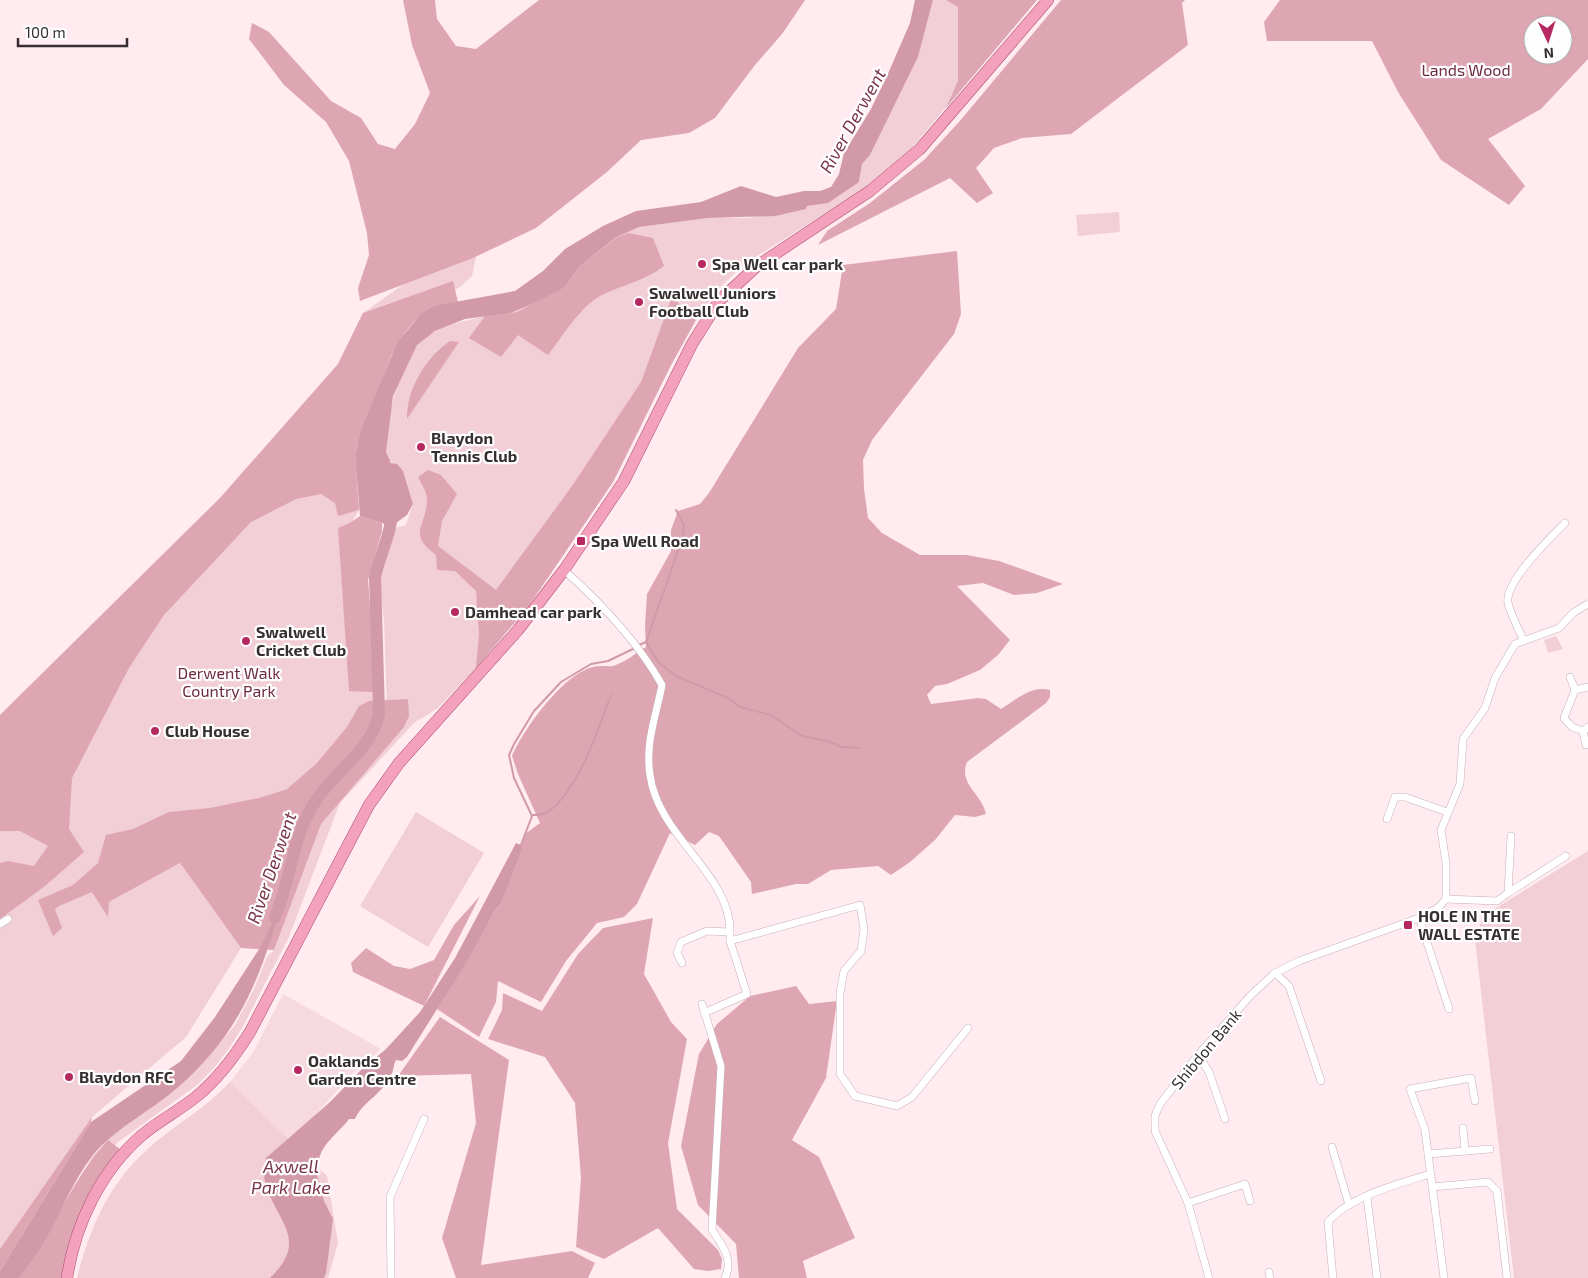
<svg xmlns="http://www.w3.org/2000/svg" width="1588" height="1278" font-family="'Exo 2',sans-serif">
<style>
.built{fill:#f6dae0}
.green{fill:#f2ced6}
.forest{fill:#dea6b3;fill-rule:evenodd}
.water{fill:#d29aa8}
.lines{fill:none;stroke-linecap:round;stroke-linejoin:round}
.stream{stroke:#d29aa8;stroke-width:2}
.river{stroke:#d29aa8;stroke-width:12}
.street-casing{stroke:#c4b1b5;stroke-width:8}
.primary-casing{stroke:#ac506e;stroke-width:12}
.street{stroke:#fff;stroke-width:7}
.primary{stroke:#f3a1bc;stroke-width:11}
.poi-dot{fill:#b52860;stroke:#fefefe;stroke-width:2}
.labels{text-anchor:middle;stroke-width:4.5;stroke-linejoin:round;paint-order:stroke}
.park-label{font-size:16px;fill:#6e2b41;stroke:#fefefe}
.poi-label{font-size:16px;font-weight:bold;fill:#362f30;stroke:#fefefe;text-anchor:start}
.street-label{font-size:16px;fill:#362f30;stroke:#fefefe}
.water-label{font-size:18px;font-style:italic;fill:#7a354b;stroke:#fefefe}
</style>
<rect width="100%" height="100%" fill="#ffebf0"/>
<path class="built" d="M283,994L381,1049L352,1074L307,1124L288,1138L230,1082L254,1051Z"/>
<g class="green">
<path d="M805,0L782,34L700,76L477,252L472,276L459,288L447,292L397,343L355,455L359,510L353,520L368,531V580L373,652L372,705L337,772L112,848L108,917L109,902L180,863L241,948L186,1037L92,1117L0,1249V715L220,498L338,364L363,313Z"/>
<path d="M933,0H1037L910,150L875,182L746,263L718,289L696,320L671,365L613,482L528,607L476,668L438,708L414,723L340,803L288,939L242,1028L228,1050L214,1068L197,1085L118,1142L105,1156L97,1182L78,1214L65,1256L62,1278H19L93,1156L112,1135L176,1089L204,1062L235,1025L254,989L267,957L274,950L318,816L387,710L384,620L379,579L389,530L406,525L413,504L403,471L387,458C381,432 400,359 421,341C440,325 462,322 485,316L615,238L639,227L708,218H749L818,204L859,182L862,164L870,155L918,57Z"/>
<path d="M1119,212L1120,232L1078,236L1076,215Z"/>
<path d="M1556,636L1563,649L1548,653L1544,640Z"/>
<path d="M416,812L484,853L428,947L360,906Z"/>
<path d="M1588,851V1278H1514L1475,940L1483,916Z"/>
<path d="M230,1082L327,1176L338,1243L328,1278H77C90,1227 109,1183 150,1147C176,1124 206,1108 230,1082Z"/>
</g>
<g class="forest">
<path d="M403,0H435L437,19L456,46L476,49L539,0H805L782,34L755,65L715,118L689,133L641,140L607,172L536,228L473,258L360,301L358,288L369,255L367,233L349,161L326,122L284,85L249,39L252,23L269,32L331,101L361,118L378,144L395,149L415,124L430,93L412,45Z"/>
<path d="M946,0H1037L946,108L958,81V7Z"/>
<path d="M1061,0H1185L1182,3L1188,45L1071,134L1022,138L994,148L976,168L993,193L977,203L950,178L818,245L827,231L870,203L924,160L959,122Z"/>
<path d="M1280,0H1588V59L1541,109L1488,139L1525,186L1509,205L1441,160L1398,92L1372,41H1267L1264,22ZM1533,25H1563V55H1533Z"/>
<path d="M628,233L653,238L664,266C645,281 621,285 600,296C579,308 563,336 548,355L518,335L501,357L469,338L485,316L517,312L564,288L579,267L616,238Z"/>
<path d="M957,251L961,314L954,334L872,440L863,460L864,489L868,518L882,533L920,555H967L999,561L1063,584L1037,593L1014,595L983,583L957,586L1010,640L998,655L980,670L947,684L935,686L927,695L931,704L978,698L986,699L1001,709C1016,700 1031,685 1050,690V697L1046,703L967,762C958,784 982,794 986,814L975,817L955,815L935,840L910,862L891,875L878,866L831,870L808,884H796L752,894L751,882L719,836L709,832L695,845L670,833L637,904L624,917L597,923L566,961L541,1002L498,981L496,1002L479,1037L437,1009L495,910L501,904L525,834L540,823L518,774L512,756C524,729 563,674 593,667C600,665 607,667 613,666C624,663 636,653 646,647L645,625L647,594L671,551V530L678,511L700,504L709,493L798,348L836,309L843,265Z"/>
<path d="M453,281L458,302C419,308 409,324 391,356L357,445L355,455L359,510L338,516L335,503L321,494L296,499L251,522L164,615L129,668L72,778L69,829L84,852L45,886L0,919V863L8,861L34,866L48,846L20,831H0V715L220,498L338,364L363,313Z"/>
<path d="M672,297L696,320L671,365L613,482L528,607L476,668L479,634L476,591L455,571L437,570L436,555C406,533 427,527 427,499C427,492 421,483 418,477L428,470L441,475L457,494L442,521L438,546L496,590L572,486L641,382Z"/>
<path d="M450,341L459,342L407,419C406,390 426,357 450,341Z"/>
<path d="M360,516L382,523V531L368,580L373,652V692L349,691L338,528L350,523Z"/>
<path d="M408,699L409,716L404,727L321,824L274,950L241,948L180,863L109,902L108,917L92,892L59,906L55,909L62,928L53,936L38,900L73,885L98,863L106,835L133,829L169,812L210,808L259,798L287,789L316,764L347,727L359,706L369,701Z"/>
<path d="M480,896L424,1006L353,972L351,963L366,948L394,966L410,969L434,960L454,925Z"/>
<path d="M653,918L644,974L671,1022L687,1039L668,1143L677,1209L718,1250L722,1259L721,1269L708,1271L694,1269L658,1228L604,1259L576,1247L581,1178L575,1103L545,1057L488,1039L502,1010L503,993L542,1011L578,954L603,928Z"/>
<path d="M796,986L809,1004L837,1001L826,1078L792,1140L819,1157L855,1238L803,1261L807,1278H739L736,1244L698,1205L681,1146L695,1074L699,1054L717,1024L750,996Z"/>
<path d="M440,1017L509,1060L481,1265L572,1251L595,1263L588,1278H456L442,1238L476,1123L471,1074L398,1076Z"/>
<path d="M92,1117L91,1122L0,1271V1249Z"/>
<path d="M108,1140L121,1150C89,1193 70,1224 62,1278H19C27,1266 37,1255 43,1242C63,1207 80,1170 108,1140Z"/>
</g>
<g class="water">
<path d="M915,0H933L918,57L870,155L862,164L859,182L828,203L807,206L806,209L775,216L708,218L639,227L615,238L579,267L564,288L535,303L510,313L465,319L435,331L417,345L393,396L386,452L391,463L397,464L403,471L413,504L407,515L388,529L385,524L360,516L355,455L361,430L397,343L421,314L432,307L444,304L515,291L543,271L565,249L603,226L636,211L701,202L741,186L776,197L804,191H820L831,187L839,174L844,153L871,109L887,76L910,23Z"/>
<path d="M516,843L521,845L522,848L501,904L495,910L466,963L407,1057L402,1061L396,1060C393,1065 394,1070 391,1075C384,1093 362,1102 355,1119H349C337,1135 321,1143 318,1164H314L324,1201L333,1219L326,1273L324,1278H270C311,1238 275,1222 265,1181C263,1174 265,1165 266,1158L330,1102L361,1070L386,1049L420,1012L455,958Z"/>
<path d="M282,902C260,980 239,1035 176,1089C149,1112 116,1128 93,1155C72,1182 60,1215 43,1244C36,1256 27,1267 19,1278H0V1271L91,1122L181,1061L215,1017L261,946Z"/>
</g>
<g class="lines">
<g class="stream">
<path d="M646,642L659,663L676,676L728,698L740,707L771,715L802,736L827,741L842,747L860,748"/>
<path d="M639,645L646,642L683,537L684,525L676,510"/>
<path d="M533,815C538,815 544,814 548,812C580,788 597,731 611,695"/>
<path d="M521,845L532,816L514,778L509,755L514,744L534,711L561,682L591,664L608,661L635,648"/>
</g>
<path class="river" d="M275,917C292,878 292,834 317,799C337,769 371,751 379,714L375,577C378,560 394,526 391,513"/>
<defs>
<g id="street">
<path d="M564,570C601,603 638,642 662,685C656,716 645,743 650,775C658,837 731,874 730,932L707,931L681,942L677,953L682,963"/>
<path d="M1523,639C1518,628 1511,615 1508,603C1504,582 1551,537 1565,523"/>
<path d="M1570,677L1575,690L1588,687"/>
<path d="M1575,690L1564,718L1572,727L1583,731"/>
<path d="M1586,745L1583,731L1588,727"/>
<path d="M1387,819L1395,797H1405L1447,812"/>
<path d="M1508,893L1566,856"/>
<path d="M1446,899L1497,901L1508,893L1511,836"/>
<path d="M1419,918L1449,1009"/>
<path d="M0,924L8,919"/>
<path d="M730,932V941L860,905L864,929L861,951L844,971L840,993V1074L855,1096L897,1106L912,1097L968,1028"/>
<path d="M1275,973L1289,986L1321,1081"/>
<path d="M702,1004L721,1066L712,1230C722,1245 734,1259 725,1278"/>
<path d="M704,1013L747,994L730,941"/>
<path d="M1198,1055L1209,1072L1225,1119"/>
<path d="M1463,1128L1465,1151"/>
<path d="M1332,1147L1349,1205"/>
<path d="M1428,1154L1490,1149"/>
<path d="M1432,1187L1488,1182L1497,1191L1507,1278"/>
<path d="M1367,1197L1377,1278"/>
<path d="M1188,1203L1245,1184L1250,1201"/>
<path d="M1269,1272L1270,1278"/>
<path d="M391,1278L390,1197L424,1119"/>
<path d="M1209,1278L1188,1203L1155,1131V1116L1160,1104L1198,1055L1251,995L1275,973L1299,961L1419,918L1439,907L1446,899V863L1441,830L1460,784L1463,739L1485,708L1495,678L1515,644L1559,628L1573,613L1588,604"/>
<path d="M1333,1278L1328,1222C1350,1196 1398,1184 1430,1174"/>
<path d="M1444,1278L1425,1130L1410,1089L1471,1078L1475,1101"/>
</g>
<path id="primary" d="M67,1278C75,1225 100,1172 141,1136C158,1121 179,1111 197,1096C219,1078 235,1056 250,1032L369,805L399,763L518,630L564,570L624,481L692,344L719,301L757,266L870,191L920,149L1048,0"/>
</defs>
<use href="#street" class="street-casing"/>
<use href="#primary" class="primary-casing"/>
<use href="#street" class="street"/>
<use href="#primary" class="primary"/>
</g>
<g class="poi-dot">
<circle cx="702" cy="264" r="5"/>
<circle cx="639" cy="302" r="5"/>
<circle cx="421" cy="447" r="5"/>
<rect x="576" y="536" width="10" height="10" rx="2.5"/>
<circle cx="455" cy="612" r="5"/>
<circle cx="246" cy="641" r="5"/>
<circle cx="155" cy="731" r="5"/>
<rect x="1403" y="920" width="10" height="10" rx="2.5"/>
<circle cx="298" cy="1070" r="5"/>
<circle cx="69" cy="1077" r="5"/>
</g>
<g class="labels">
<g class="park-label">
<text x="1466" y="76">Lands Wood</text>
<text x="229" y="679">Derwent Walk<tspan x="229" dy="18">Country Park</tspan></text>
</g>
<g class="poi-label">
<text x="712" y="270">Spa Well car park</text>
<text x="649" y="299">Swalwell Juniors<tspan x="649" dy="18">Football Club</tspan></text>
<text x="431" y="444">Blaydon<tspan x="431" dy="18">Tennis Club</tspan></text>
<text x="591" y="547">Spa Well Road</text>
<text x="465" y="618">Damhead car park</text>
<text x="256" y="638">Swalwell<tspan x="256" dy="18">Cricket Club</tspan></text>
<text x="165" y="737">Club House</text>
<text x="1418" y="922">HOLE IN THE<tspan x="1418" dy="18">WALL ESTATE</tspan></text>
<text x="308" y="1067">Oaklands<tspan x="308" dy="18">Garden Centre</tspan></text>
<text x="79" y="1083">Blaydon RFC</text>
</g>
<g class="street-label">
<text transform="translate(1206 1049) rotate(-50)" y="6">Shibdon Bank</text>
</g>
<g class="water-label">
<text transform="translate(853 121) rotate(-61)" y="6">River Derwent</text>
<text transform="translate(272 868) rotate(-71)" y="6">River Derwent</text>
<text x="291" y="1173">Axwell<tspan x="291" dy="21">Park Lake</tspan></text>
</g>
</g>
<g transform="translate(1548 40) rotate(176)"><circle r="24" fill="#fefefe" stroke="#aeabac"/>
<path d="M0-4L9 19L0 12L-9 19Z" fill="#b52860"/>
<text y="-8" font-size="14" font-weight="bold" text-anchor="middle" fill="#362f30">N</text>
</g>
<path d="M18 38v8h109v-8" fill="none" stroke="#362f30" stroke-width="2.5"/>
<text x="25" y="38" font-size="15" fill="#362f30" stroke="#fefefe" stroke-width="4" paint-order="stroke">100 m</text>
</svg>
